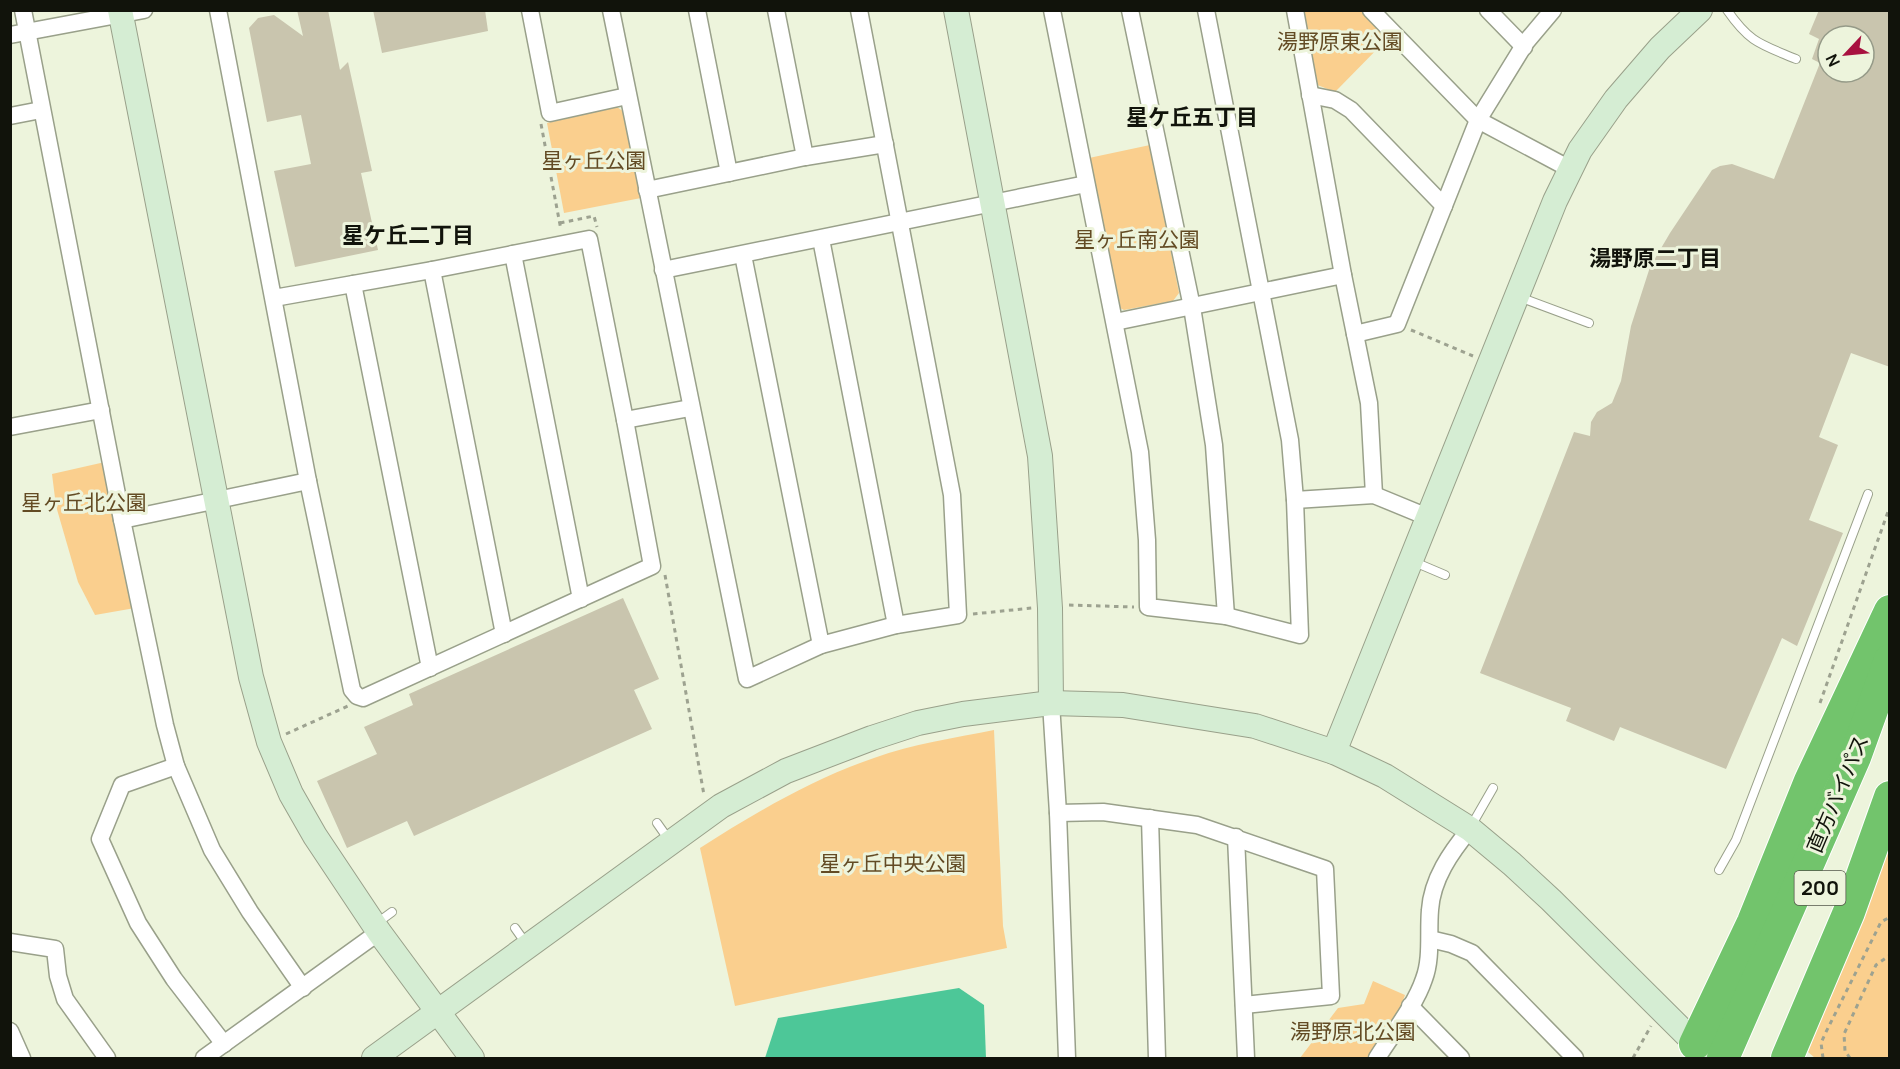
<svg xmlns="http://www.w3.org/2000/svg" width="1900" height="1069" font-family="Manrope,'Noto Sans JP',sans-serif">
<style>
.green{fill:#facf8e}
.water{fill:#4dc798}
.building{fill:#c9c5ae;fill-rule:evenodd}
.lines{fill:none;stroke-linecap:round;stroke-linejoin:round}
.lane-casing{stroke:#99a08a;stroke-width:10}
.street-casing{stroke:#99a08a;stroke-width:19}
.secondary-casing{stroke:#99a08a;stroke-width:26}
.highway-casing{stroke:#fff;stroke-width:34}
.path{stroke:#9da290;stroke-width:3;stroke-dasharray:4.5 4.5;stroke-linecap:butt}
.lane{stroke:#fff;stroke-width:8}
.street{stroke:#fff;stroke-width:16}
.secondary{stroke:#d5edd3;stroke-width:24}
.highway{stroke:#72c46c;stroke-width:32}
.labels{text-anchor:middle;stroke-width:6;stroke-linejoin:round;paint-order:stroke}
.shield{fill:#edf4dc;stroke:#53564a;stroke-width:1.5}
.shield-label{font-size:20px;font-weight:bold;fill:#11130b}
.park-label{font-size:21px;fill:#634b24;stroke:#edf4dc}
.street-label{font-size:21px;fill:#11130b;stroke:#edf4dc}
.neighbourhood-label{font-size:22px;font-weight:bold;fill:#11130b;stroke:#edf4dc}
</style>
<rect width="100%" height="100%" fill="#edf4dc"/>
<g class="green">
<path d="M1301,11H1362L1388,38L1335,92L1315,84Z"/>
<path d="M617,107L624,112L641,198L564,213L547,123Z"/>
<path d="M1150,145L1179,293L1173,301L1124,310L1118,307L1089,158Z"/>
<path d="M105,462L135,608L95,615L78,582L56,506L52,474Z"/>
<path d="M994,730L1003,926L1007,948L735,1006L700,848C755,813 812,779 874,758C913,744 954,738 994,730Z"/>
<path d="M1889,843V1058H1815L1808,1052Z"/>
<path d="M1373,981L1405,995L1400,1009L1369,1058H1300L1338,1008L1364,1004Z"/>
</g>
<path class="water" d="M959,988L984,1005L986,1058H765L778,1018Z"/>
<g class="building">
<path d="M297,10H328L340,70L348,62L372,171L361,173L378,250L295,267L274,171L311,164L301,115L267,122L249,28L258,18L274,15L303,36Z"/>
<path d="M373,10H485L488,31L382,53Z"/>
<path d="M1819,10H1890V367L1851,353L1819,437L1838,445L1809,520L1843,533L1797,646L1782,638L1726,769L1620,727L1614,741L1566,721L1571,708L1480,673L1574,432L1590,436L1591,422L1597,412L1612,403L1621,381L1631,326L1650,267L1670,233L1712,170L1720,166L1732,164L1774,179L1820,63L1812,59L1819,39L1809,34ZM1828,36H1864V72H1828Z"/>
<path d="M623,598L659,679L634,690L652,729L414,836L407,821L347,848L317,781L377,754L364,727L413,705L409,694Z"/>
</g>
<g class="lines">
<defs>
<g id="lane">
<path d="M1727,10C1750,43 1760,44 1796,59"/>
<path d="M1519,297L1589,323"/>
<path d="M1412,561L1445,575"/>
<path d="M657,823L669,840"/>
<path d="M1470,828L1493,788"/>
<path d="M1719,870L1736,840L1868,494"/>
<path d="M377,923L392,912"/>
<path d="M515,928L527,945"/>
</g>
<g id="street">
<path d="M23,10L122,520L165,725L176,766L212,850L250,912L303,988"/>
<path d="M218,10L308,481L352,690L357,696L363,698L652,566L625,420L589,239L432,270L274,298"/>
<path d="M530,10L550,113L627,96"/>
<path d="M611,10L747,679L821,645L896,625L958,615L952,495L859,10"/>
<path d="M697,10L729,173"/>
<path d="M776,10L805,157"/>
<path d="M1052,10L1140,452L1147,540L1148,607L1226,616L1300,635L1295,500L1290,440L1206,10"/>
<path d="M1130,10L1192,307L1214,445L1226,616"/>
<path d="M1295,10L1343,275L1369,403L1374,495"/>
<path d="M1371,10L1478,120L1570,169"/>
<path d="M1488,10L1524,47"/>
<path d="M10,35L144,10"/>
<path d="M1310,95L1335,100L1351,110L1444,206"/>
<path d="M10,116L41,110"/>
<path d="M647,190L805,157L885,144"/>
<path d="M821,239L896,625"/>
<path d="M513,254L581,599"/>
<path d="M743,255L821,645"/>
<path d="M432,270L504,634"/>
<path d="M663,270L1086,184"/>
<path d="M353,284L430,668"/>
<path d="M1115,322L1343,275"/>
<path d="M1355,334L1397,324L1478,120L1526,42L1553,10"/>
<path d="M625,420L690,408"/>
<path d="M10,427L101,410"/>
<path d="M1295,500L1374,495L1430,518"/>
<path d="M122,520L308,481"/>
<path d="M1051,703L1058,813L1067,1058"/>
<path d="M176,766L122,785L100,839L138,923L174,979L224,1044"/>
<path d="M1058,813L1103,812L1197,825L1325,869L1331,996L1244,1005"/>
<path d="M1150,818L1157,1058"/>
<path d="M1236,837L1246,1058"/>
<path d="M1430,939L1451,944L1472,953L1575,1058"/>
<path d="M10,942L55,949L58,976L65,999L107,1058"/>
<path d="M1410,1006L1461,1058"/>
<path d="M10,1031L22,1058"/>
<path d="M204,1058L379,932"/>
<path d="M1377,1058C1392,1034 1415,1006 1424,979C1432,958 1428,933 1430,910C1432,879 1451,852 1470,829"/>
</g>
<g id="secondary">
<path d="M120,10L251,677L269,742L291,794L315,836L379,932L472,1058"/>
<path d="M956,10L1040,456L1050,608L1051,703"/>
<path d="M1334,752L1555,201L1580,150L1616,99L1660,48L1700,10"/>
<path d="M374,1058L721,806L786,771L872,738L918,723L963,714L1051,703L1123,705L1255,726L1334,752L1385,776L1470,829L1512,864L1551,900L1710,1058"/>
</g>
<g id="highway">
<path d="M1695,1044L1753,922L1810,781L1890,611"/>
<path d="M1723,1058L1855,757L1890,660"/>
<path d="M1787,1058L1849,912L1890,797"/>
</g>
</defs>
<use href="#lane" class="lane-casing"/>
<use href="#street" class="street-casing"/>
<use href="#secondary" class="secondary-casing"/>
<use href="#highway" class="highway-casing"/>
<g class="path">
<path d="M541,124L561,230"/>
<path d="M560,223L594,216L597,227"/>
<path d="M1411,330L1473,356"/>
<path d="M665,575L704,795"/>
<path d="M1069,605L1134,607"/>
<path d="M973,614L1032,608"/>
<path d="M1820,703L1890,506"/>
<path d="M286,734L348,706"/>
<path d="M1633,1058L1651,1026"/>
<path d="M1823,1058L1821,1043L1825,1034L1881,922L1890,917"/>
<path d="M1850,1058L1845,1051L1844,1034L1876,965L1890,955"/>
</g>
<use href="#lane" class="lane"/>
<use href="#street" class="street"/>
<use href="#secondary" class="secondary"/>
<use href="#highway" class="highway"/>
</g>
<g class="labels">
<rect class="shield" x="1794.5" y="871" width="51" height="34" rx="4.5"/>
<g class="shield-label">
<text x="1820" y="895">200</text>
</g>
<g class="park-label">
<text x="1340" y="49">湯野原東公園</text>
<text x="594" y="168">星ヶ丘公園</text>
<text x="1137" y="247">星ヶ丘南公園</text>
<text x="84" y="510">星ヶ丘北公園</text>
<text x="893" y="871">星ヶ丘中央公園</text>
<text x="1353" y="1039">湯野原北公園</text>
</g>
<g class="street-label">
<text transform="translate(1838 794) rotate(-67)" y="7">直方バイパス</text>
</g>
<g class="neighbourhood-label">
<text x="1192" y="125">星ケ丘五丁目</text>
<text x="408" y="243">星ケ丘二丁目</text>
<text x="1655" y="266">湯野原二丁目</text>
</g>
</g>
<rect width="1900" height="1069" fill="none" stroke="#11130b" stroke-width="24"/>
<g transform="translate(1846 54) rotate(244)"><circle r="28" fill="#edf4dc" stroke="#959a88" stroke-width="1.5"/>
<path d="M0-4.5L10 22L0 15L-10 22Z" fill="#a8113f"/>
<text y="-9" font-size="16" font-weight="bold" text-anchor="middle" fill="#11130b">N</text>
</g>
</svg>
